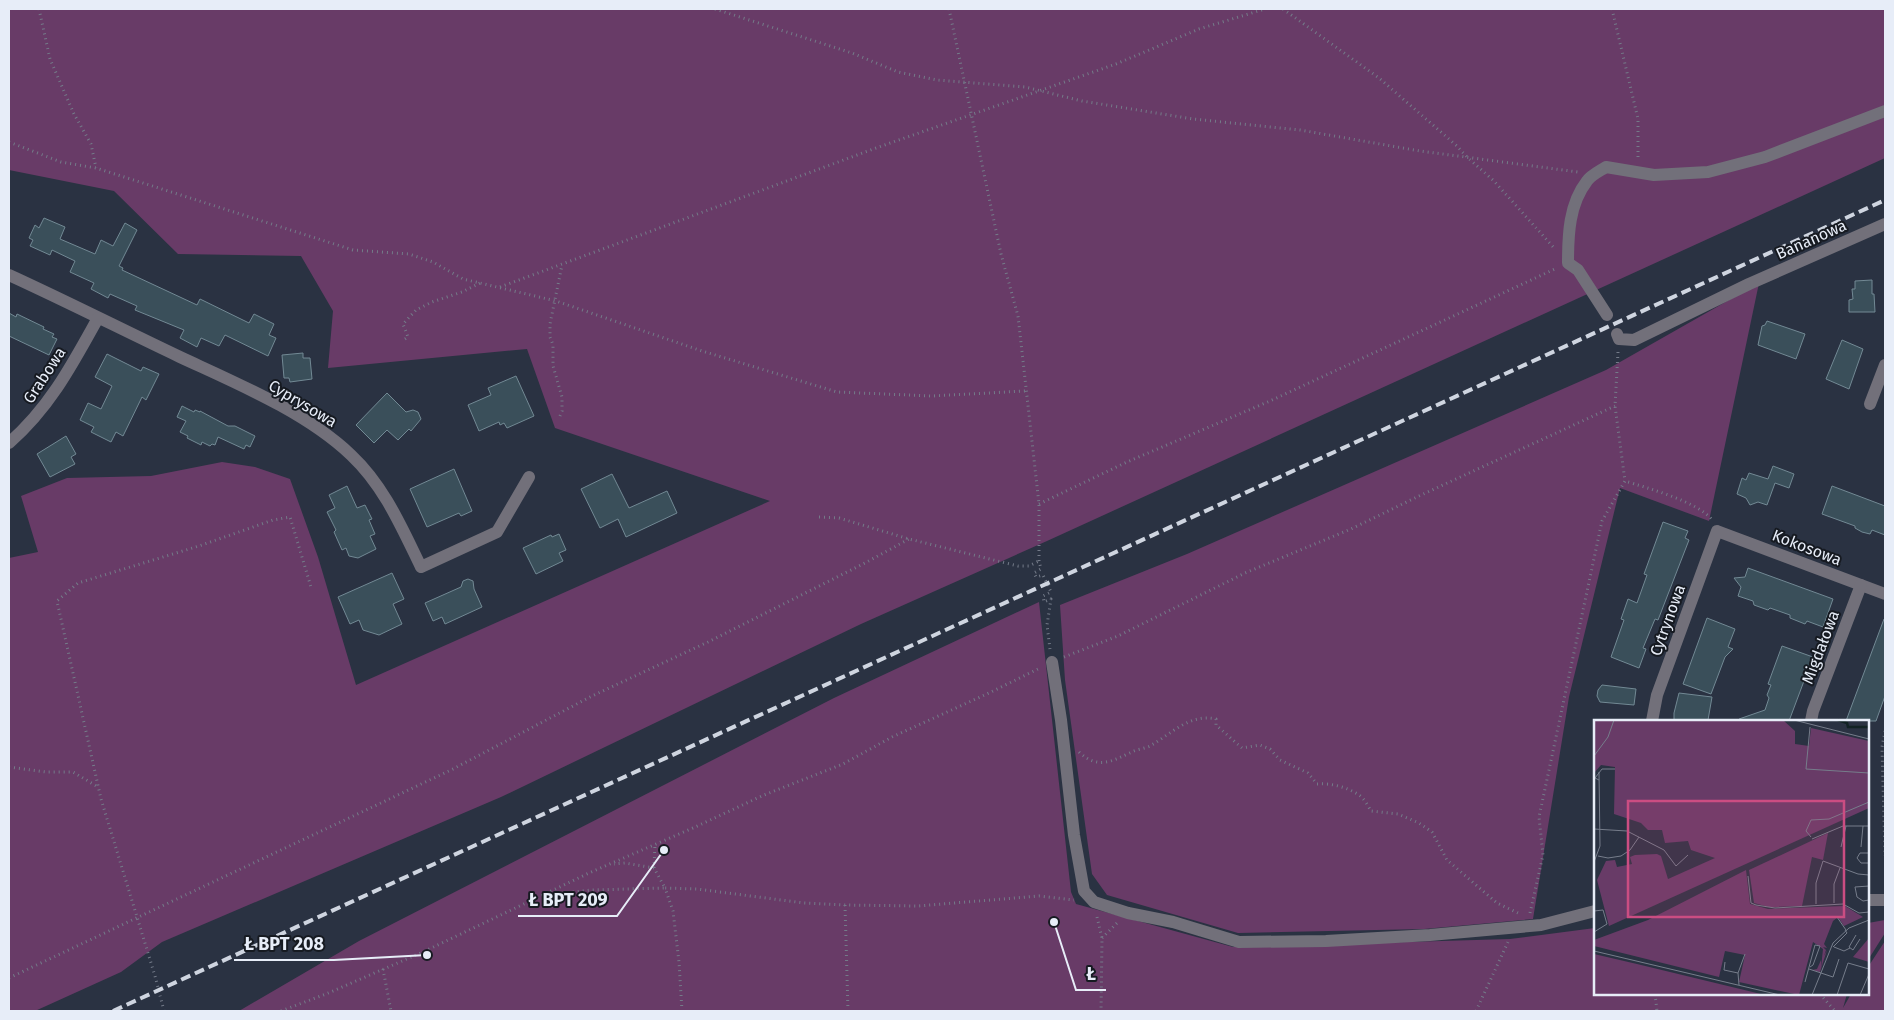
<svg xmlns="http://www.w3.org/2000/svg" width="1894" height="1020" font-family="'Fira Sans',sans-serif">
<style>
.green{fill:#683b67}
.building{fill:#3a4f5a;stroke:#728994}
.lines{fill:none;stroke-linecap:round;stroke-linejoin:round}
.path{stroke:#747b89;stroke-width:3;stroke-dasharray:1 4;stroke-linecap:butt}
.minor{stroke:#72707a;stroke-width:12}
.rail{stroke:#cfd5e0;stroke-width:4;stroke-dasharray:10 5;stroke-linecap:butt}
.labels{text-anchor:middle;stroke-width:4;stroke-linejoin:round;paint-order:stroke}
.street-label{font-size:16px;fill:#e7edf8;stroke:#161a21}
.inset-river{fill:none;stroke:#112223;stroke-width:2.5}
.inset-road{fill:none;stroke:#767d8b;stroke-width:1}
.view{fill:#cb4d82;fill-opacity:0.15;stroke:#cb4d82;stroke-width:2.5}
.inset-edge{fill:none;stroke:#e7edf8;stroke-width:2.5}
.leader{fill:none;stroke:#e7edf8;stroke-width:2}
.callout-dot{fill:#e7edf8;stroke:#161a21;stroke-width:2}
.callout-label{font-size:18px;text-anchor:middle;font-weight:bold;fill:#e7edf8;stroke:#161a21;stroke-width:4;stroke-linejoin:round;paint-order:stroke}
</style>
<rect width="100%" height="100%" fill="#2a3242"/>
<g class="green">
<path d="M9,9H1885V158L1047,541L861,624L501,797L162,942L121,972L35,1011H9V558L38,552L21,496L67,478L151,476L222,462L255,467L290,479L318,557L356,685L770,501L555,428L527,349L328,368L333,311L301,256L178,254L114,191L9,170Z"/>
<path d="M1759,283L1709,521L1620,488L1569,697L1533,919L1424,929L1238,933L1107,895L1092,874L1065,680L1060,605L1187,554L1606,370Z"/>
<path d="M1039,602L1071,892L1076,904L1233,947L1510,939L1595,928V994H1847L1843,1008L1851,994H1868V967L1885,941V1011H239L359,941L834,698Z"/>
<path d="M1885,920V933L1868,960V923Z"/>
</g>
<g class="building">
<path d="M44,218L65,227L60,239L95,254L101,240L113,246L125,223L137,230L119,266L123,268L122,270L197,305L200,299L249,323L254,314L274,324L269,335L276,338L268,356L225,335L219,346L201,338L197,347L180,338L184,330L135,310L137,306L110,294L108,298L91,289L94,283L70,272L75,261L52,250L50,255L30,246L33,240L29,238L35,225L39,228Z"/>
<path d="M1872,280V294H1874L1875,312H1849V300L1853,299L1852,289H1855V281Z"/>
<path d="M9,313L16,317L17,314L44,327L43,329L54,334L52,337L57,339L49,355L9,336Z"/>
<path d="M1767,321L1805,334L1796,359L1758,345L1762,326L1765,325Z"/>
<path d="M1842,340L1863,349L1849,389L1826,379Z"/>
<path d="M303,353V358H310L312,379L290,382L289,378H284L282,355Z"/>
<path d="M107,354L141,371L143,367L159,374L146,400L142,397L123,436L116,432L111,442L91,432L94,427L80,420L88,403L101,409L112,386L95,377Z"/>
<path d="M516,376L534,416L507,428L504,423L500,425L499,422L479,431L468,405L491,395L488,388Z"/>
<path d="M387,393L406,412L413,410L418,412L421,419L411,431L409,429L398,440L387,430L374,443L356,425Z"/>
<path d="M182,406L194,412L195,410L200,412V411L228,426H235L255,436L250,447L246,445L244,449L218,437L215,445L212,444L210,446L202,442L201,445L187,438L188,436L180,432L186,421L177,417Z"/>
<path d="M66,436L76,454L71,457L75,464L50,477L37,454Z"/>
<path d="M1773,466L1794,474L1789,488L1775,483L1767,505L1758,502L1750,505L1746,498L1737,494L1742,478L1746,480L1749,473L1768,479Z"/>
<path d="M454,469L472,511L461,516L459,513L427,527L410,489Z"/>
<path d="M612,474L629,508L667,491L677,513L626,537L618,519L600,528L581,489Z"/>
<path d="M347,486L357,508L365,505L372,519L369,520L375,534L370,536L376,549L358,558L349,556L346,548L342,550L334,532L336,530L327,512L335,508L329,495Z"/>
<path d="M1832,486L1885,506V535L1872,530L1870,534L1862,532L1855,528V526L1822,514Z"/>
<path d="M1663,522L1688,531L1685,538L1689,540L1658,620L1655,619L1643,648L1646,649L1639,668L1611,657L1624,620L1621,619L1628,599L1637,603L1647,575L1644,574Z"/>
<path d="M559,534L566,550L559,553L563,561L536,574L523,548L551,535L552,537Z"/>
<path d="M1748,568L1833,599L1823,627L1807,621L1805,624L1790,618V615L1770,608L1768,610L1754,605L1753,601L1738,596L1741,587L1734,578L1745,577Z"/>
<path d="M392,573L404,599L393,604L402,624L379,635L363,630L359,620L350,624L338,597Z"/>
<path d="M468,579L473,581L474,589L482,607L445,624L442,617L433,621L425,603L461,587L463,581Z"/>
<path d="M1707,618L1735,629L1728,647L1733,649L1725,657L1711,694L1683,684Z"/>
<path d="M1884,619L1885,620V696L1876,721H1846Z"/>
<path d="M1782,646L1813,657L1789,721H1739V719L1765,710L1769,698L1767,695L1771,685L1768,684Z"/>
<path d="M1602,685L1636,689L1634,705L1600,702L1597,696L1598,690Z"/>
<path d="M1679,693L1712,697L1708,720L1674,721V713Z"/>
</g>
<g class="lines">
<g class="path">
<path d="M39,9L50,59L74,114L91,144L96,168"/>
<path d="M715,9L852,53L898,72L937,80L1025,87L1082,101L1193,119L1300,130L1420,151L1578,172"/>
<path d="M949,9L1001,254L1018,316L1039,504V561L1041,569L1034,573L1036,577L1043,575L1051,592L1043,596L1044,602L1051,599L1047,625L1050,649"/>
<path d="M1283,9L1379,78L1457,146L1467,157L1494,181L1555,249"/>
<path d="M1612,9L1638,119V160"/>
<path d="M9,142L61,162L96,168L353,250L409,254L433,262L463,279L556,301L702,351L837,392L932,396L1025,391"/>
<path d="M500,287L876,148L1116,64L1199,29L1265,9"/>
<path d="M405,339L408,337L403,324L416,310L432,302L462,292L480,283"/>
<path d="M1618,352L1615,406L1625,481"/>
<path d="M560,416L562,411V397L553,366V345L550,337V324L562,265"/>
<path d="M1039,504L1127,462L1270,401L1557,268"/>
<path d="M819,517L839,518L909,539L1018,566H1029L1039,561"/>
<path d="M1064,657L1118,636L1245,573L1351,529L1419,496L1615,406"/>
<path d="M1885,731L1882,747L1885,856"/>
<path d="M1079,752C1098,770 1112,761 1132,752C1137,749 1144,749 1150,746C1171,734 1190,713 1216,719V725L1242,748L1260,745L1270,749L1280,760L1308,773L1317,784C1331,783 1347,787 1359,795C1364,798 1368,806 1371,811L1398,814L1419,823L1432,832L1447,860L1497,903L1518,913"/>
<path d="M9,767L46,772H73L98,787"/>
<path d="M654,868L655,844"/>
<path d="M548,895L591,890L665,888L654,868L625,863L614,864"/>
<path d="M845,905L848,1011"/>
<path d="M1530,913L1543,855L1539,817L1602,521L1625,481C1647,488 1699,502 1712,520"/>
<path d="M1097,917L1102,938L1101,1011"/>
<path d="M1102,938L1117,923"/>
<path d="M383,969L391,1011"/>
<path d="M9,978L451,770L592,696L708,642L865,563L909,539"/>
<path d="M1655,994L1657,1011"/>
<path d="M1820,994L1835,1011"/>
<path d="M164,1011L155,976L101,799L57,601L78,583L199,546L273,520L290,517L311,587"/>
<path d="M281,1011L326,994L423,952L589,873L693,828L764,795L843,764L892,737L989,693L1040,668"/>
<path d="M682,1011L679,962L673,911L665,888L697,889L804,903L845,905L918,906L1039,896L1074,900"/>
<path d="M1476,1011L1508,942"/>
</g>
<g class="minor">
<path d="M9,275C66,301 123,330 180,357C236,383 306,412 351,455C384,486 401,526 421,567L497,532L529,477"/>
<path d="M1607,315L1578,270L1568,263C1568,235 1569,204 1587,181C1591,175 1600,171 1606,167L1654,175L1708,172L1765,157L1885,111"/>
<path d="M1617,334L1619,339L1634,340L1749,284L1885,224"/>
<path d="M1870,404L1885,365"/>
<path d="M9,443C50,407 72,365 98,318"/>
<path d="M1052,662L1061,720L1074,835L1084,891L1094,902L1128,913L1173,922L1239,942L1326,941L1430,935L1541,925L1595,911"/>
<path d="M1652,721L1657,695L1717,531L1885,594"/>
<path d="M1811,721L1813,711L1861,585"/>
<path d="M1868,900H1885"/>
</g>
<path class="rail" d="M113,1011L1885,200"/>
</g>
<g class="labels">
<g class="street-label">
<text transform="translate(1811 239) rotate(-24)" y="6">Bananowa</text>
<text transform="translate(44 375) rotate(-57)" y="6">Grabowa</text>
<text transform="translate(303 403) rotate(31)" y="6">Cyprysowa</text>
<text transform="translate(1807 547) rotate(21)" y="6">Kokosowa</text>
<text transform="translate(1667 620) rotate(-70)" y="6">Cytrynowa</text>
<text transform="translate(1820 647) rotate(-69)" y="6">Migdałowa</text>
</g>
</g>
<g transform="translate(1594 720)">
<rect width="275" height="275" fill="#2a3242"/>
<path d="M0,0H189L201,11V24L215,26L217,8L275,21V88L15,206L3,160L12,141L21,140L23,147L38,144L36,137L41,135L63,134L67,136L74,159L121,138L97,130L94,121L71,123L68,110H54L47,103L20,94L21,47L7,45L0,53ZM234,113L229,140L218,137L208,186L175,187L160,183L155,150ZM152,150L156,184L174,189L251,186L269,197L250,206L244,197L239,201L230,224L233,228L229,227L232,230L230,236L233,230L226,252L218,250L223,249L227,240V248L229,229L219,222L205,275L145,262L151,235L131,231L125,257L0,226V220L54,200ZM275,218V242L259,237ZM0,234L43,244L171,275H0Z" fill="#683b67"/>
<path class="inset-river" d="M244,0L253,3L254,7H275"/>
<path class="inset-road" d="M200,0L275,19M216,7L212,49L275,53M0,36L14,17L20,0M5,60L1,58L8,49H21M0,109L33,111L70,130L82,146L94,135M217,117L212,111L217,100L235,99L275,82M218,119L249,106H275M247,127L252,106M267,127L269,106M275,133H266L263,138L267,143H275M4,136L14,138L27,136L36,130L45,117M0,142L6,126L5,52M154,156L157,183L162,185L181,188L249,184L265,193L275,192M275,166L261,167L263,177L269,181L275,180M240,183V164L246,148M222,184V163L229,141L264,154L275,155M0,191L9,190L13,204L0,212M243,197L252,210M262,215L255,227L259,230L266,219M239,227L253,213L251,210M240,227L250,231L256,228M0,231L186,275M131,242L130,250L144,253M215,249L239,257L245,239M211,262L221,225L226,226L219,245L216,247M145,265L144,253L151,234M218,275L239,223L255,208L275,200M243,275L254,243L275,249M266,275L275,254"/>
<path class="view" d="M34,81H250V197H34Z"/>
<rect width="275" height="275" class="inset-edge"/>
</g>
<path class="leader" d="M664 850L617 916H518M427 955L334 960H234M1054 922L1076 990H1106"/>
<g class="callout-dot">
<circle cx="664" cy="850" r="5"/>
<circle cx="427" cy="955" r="5"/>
<circle cx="1054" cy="922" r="5"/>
</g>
<g class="callout-label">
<text x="568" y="906">Ł BPT 209</text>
<text x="284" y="950">Ł BPT 208</text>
<text x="1091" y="980">Ł</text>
</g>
<rect width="1894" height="1020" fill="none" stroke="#e7edf8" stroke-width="20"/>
</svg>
